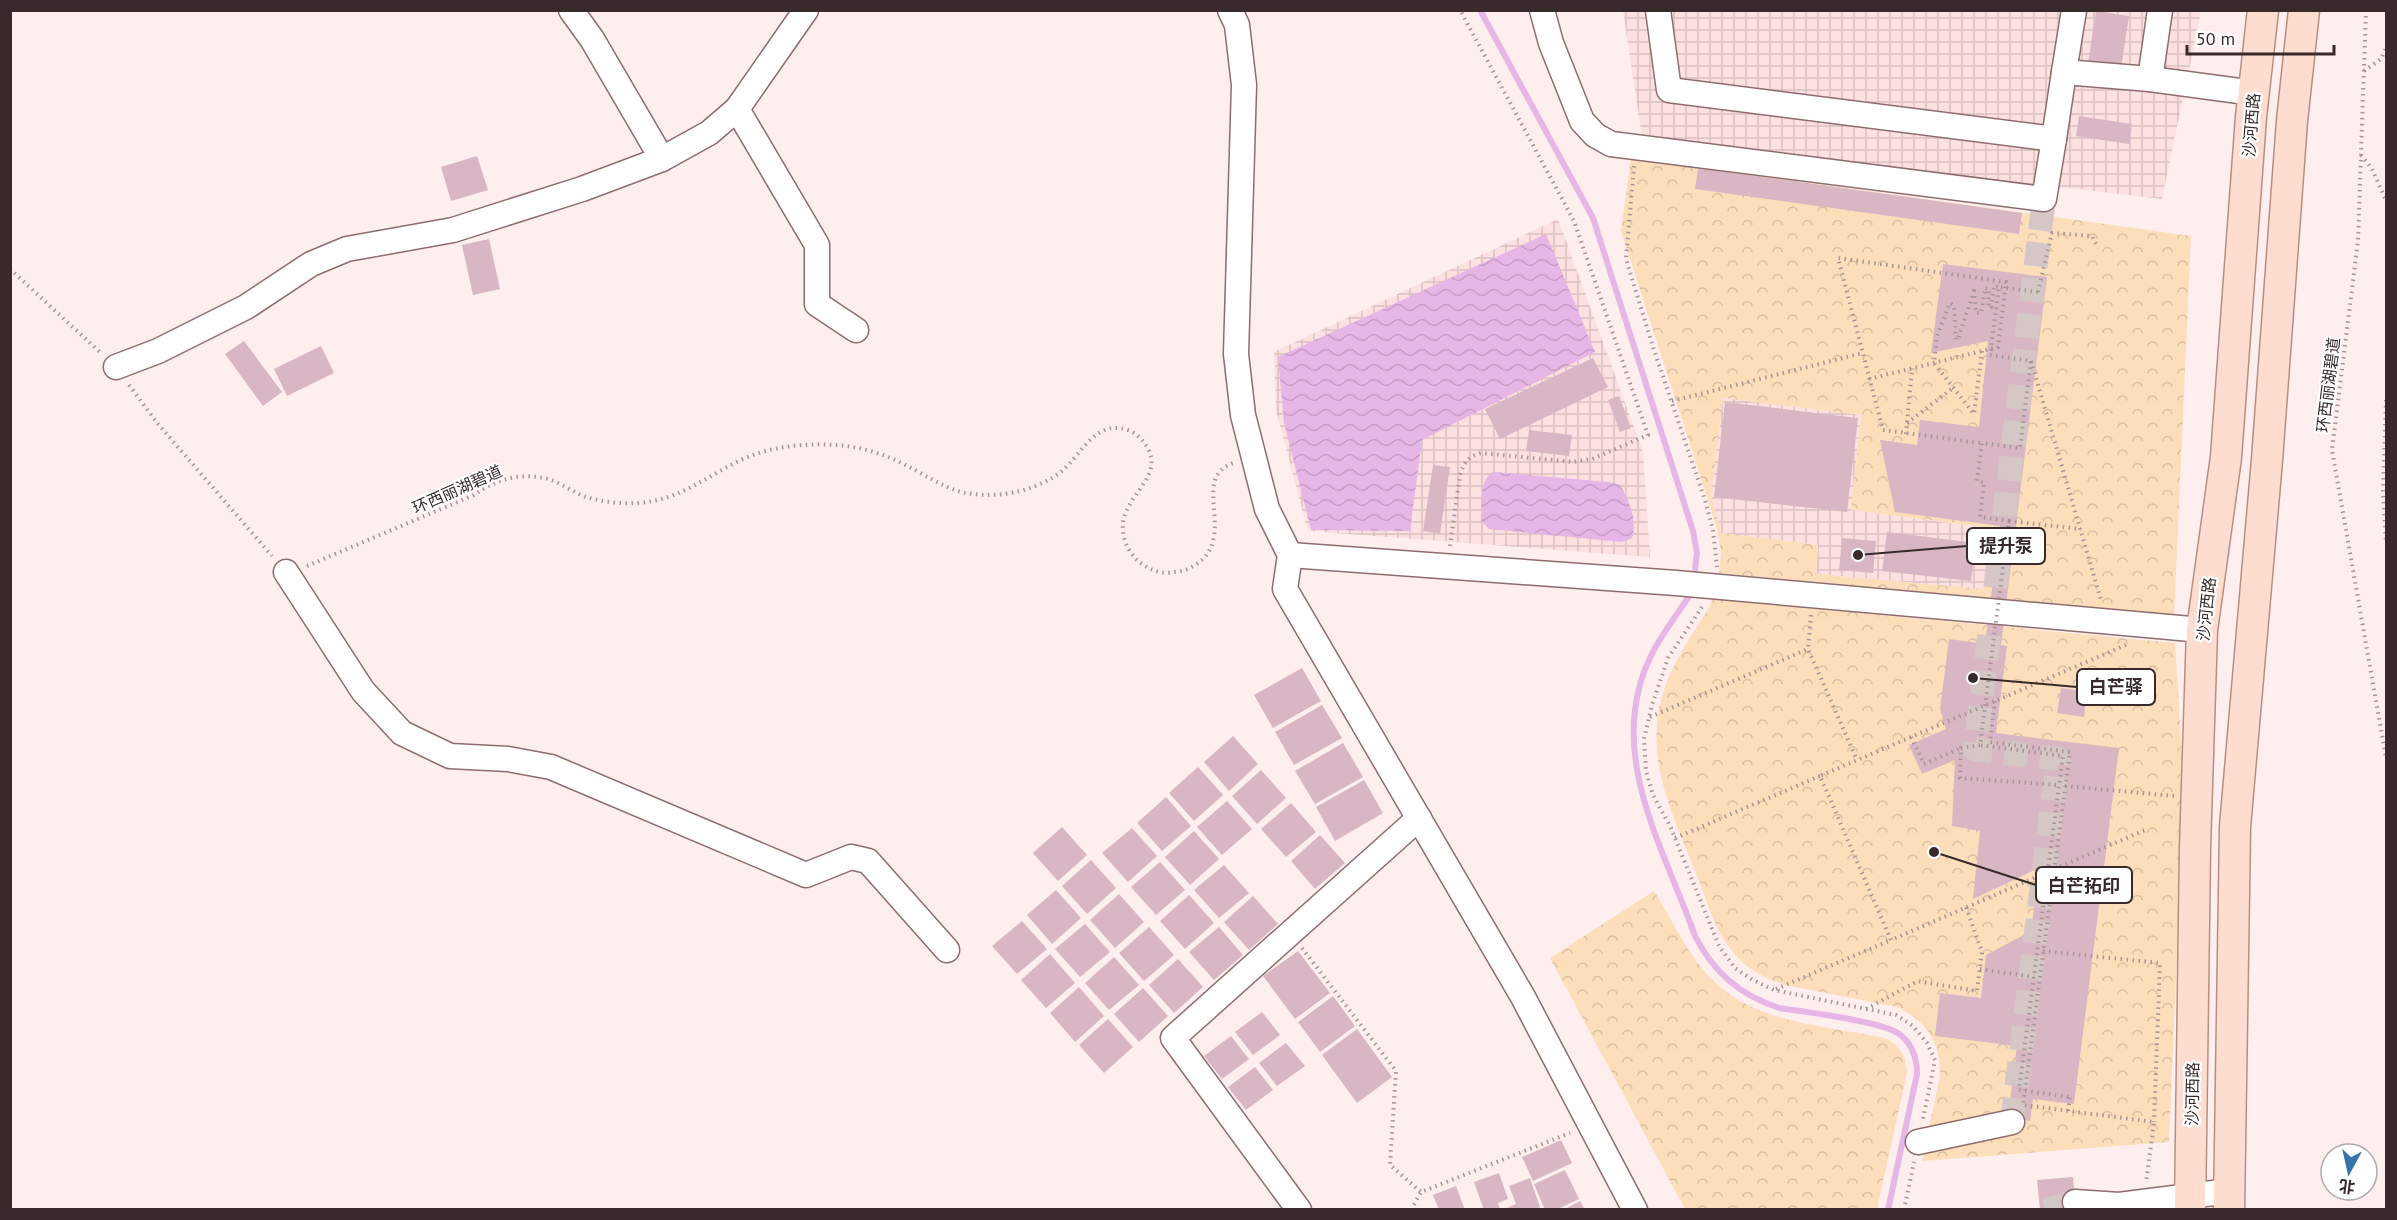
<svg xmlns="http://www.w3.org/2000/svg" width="2397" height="1220" font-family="'PT Sans','Noto Sans SC',sans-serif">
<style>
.industrial{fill:url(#industrial-grid)}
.forest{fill:url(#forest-crowns);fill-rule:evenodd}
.water{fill:url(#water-waves)}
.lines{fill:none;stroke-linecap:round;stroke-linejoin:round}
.stream{stroke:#e6b6e7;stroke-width:6}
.building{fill:#d9b6c4}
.minor-tunnel{stroke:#d6c7c7;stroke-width:24;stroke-dasharray:24 12;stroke-linecap:butt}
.minor-casing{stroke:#8f6c6d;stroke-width:27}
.major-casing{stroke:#b78f81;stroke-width:33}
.path{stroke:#a59595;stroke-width:4;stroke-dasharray:1.5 4.5;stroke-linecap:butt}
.minor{stroke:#fff;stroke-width:24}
.major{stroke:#fdddd0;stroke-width:30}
.path-bridge{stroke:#a59595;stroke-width:4;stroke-dasharray:1.5 4.5;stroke-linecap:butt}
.labels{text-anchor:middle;stroke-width:4.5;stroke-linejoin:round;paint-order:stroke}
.street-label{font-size:16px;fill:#382a2a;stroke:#fff}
.leader{fill:none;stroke:#382a2a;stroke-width:2}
.callout-dot{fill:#382a2a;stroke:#fff;stroke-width:2}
.callout{fill:#fff;stroke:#382a2a;stroke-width:2}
.callout-label{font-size:18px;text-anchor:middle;font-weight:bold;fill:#382a2a}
</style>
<defs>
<pattern id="industrial-grid" width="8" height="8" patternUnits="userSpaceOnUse" patternTransform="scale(1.5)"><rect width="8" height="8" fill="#fde0e0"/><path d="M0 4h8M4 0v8" fill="none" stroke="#dac0c0"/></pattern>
<pattern id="forest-crowns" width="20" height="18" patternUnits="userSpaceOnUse" patternTransform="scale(1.5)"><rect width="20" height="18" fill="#fcdebb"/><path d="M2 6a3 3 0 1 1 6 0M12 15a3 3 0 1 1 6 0" fill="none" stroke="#d9bfa1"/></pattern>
<pattern id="water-waves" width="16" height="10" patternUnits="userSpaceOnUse" patternTransform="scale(1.5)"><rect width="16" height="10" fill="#e6b6e7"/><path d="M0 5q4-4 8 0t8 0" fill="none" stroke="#c69dc6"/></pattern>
</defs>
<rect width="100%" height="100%" fill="#feeeee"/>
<g class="industrial">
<path d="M1623,11H2201L2162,199L1642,137Z"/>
<path d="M1558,219L1643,452L1650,557L1308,531L1276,410L1274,352Z"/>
<path d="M1723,398L1861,415L1851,510L1990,528L1983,589L1816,574L1818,545L1721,533L1711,495Z"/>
</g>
<g class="forest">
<path d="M1631,158L2191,236L2174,615L1719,573L1721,552L1716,525L1621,231ZM1723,398L1861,415L1851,510L1990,528L1983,589L1816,574L1818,545L1721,533L1711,495Z"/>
<path d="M1712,599L2175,643L2184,788L2169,1142L1922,1161L1940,1076C1941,1043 1927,1021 1897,1007L1785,985C1764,978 1746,969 1732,951C1715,931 1708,905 1699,881C1680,831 1652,779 1657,724C1661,679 1685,645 1709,608Z"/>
<path d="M1654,891C1671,918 1685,949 1705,972C1751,1025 1822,1024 1885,1038C1900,1045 1906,1056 1907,1073L1877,1209H1685L1550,958Z"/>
</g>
<g class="water">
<path d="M1546,234L1595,352L1422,440L1410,531L1311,530L1284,423L1278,357Z"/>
<path d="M1493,472L1609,482L1620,485C1629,499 1638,523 1632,538L1622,542L1489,529L1481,521C1482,507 1479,479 1493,472Z"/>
</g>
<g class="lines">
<g class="stream">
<path d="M1480,10L1593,218L1693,531L1697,553L1694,579"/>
<path d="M1691,589L1688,598C1677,614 1665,630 1655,648C1601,746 1662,843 1695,936C1714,973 1740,995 1779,1008C1805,1012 1879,1021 1898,1033C1912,1043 1917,1057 1917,1074L1888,1210"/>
</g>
</g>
<g class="building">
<path d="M2096,11L2129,16L2121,68L2088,63Z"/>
<path d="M2079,116L2132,124L2129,144L2076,136Z"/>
<path d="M477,156L488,190L451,201L441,167Z"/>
<path d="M1698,168L2022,213L2019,234L1695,189Z"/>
<path d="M489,239L500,289L473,295L462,245Z"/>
<path d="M1943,264L2047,277L2001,645L2007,646L1996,733L2119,748L2074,1104L2033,1099L2030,1121L2008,1118L2017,1046L1935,1036L1940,993L1981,998L1986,955L2031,931L2039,868L1973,899L1980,831L1952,826L1955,760L1922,774L1909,745L1946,729L1940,709L1949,639L1985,644L2000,526L1895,512L1880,440L1917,445L1920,420L1979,427L1988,341L1931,353Z"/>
<path d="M244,341L282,392L263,406L225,354Z"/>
<path d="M321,346L334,373L287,396L274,369Z"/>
<path d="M1593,358L1608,387L1500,439L1485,409Z"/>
<path d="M1619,396L1631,428L1620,432L1608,400Z"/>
<path d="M1725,402L1858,418L1847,512L1714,497Z"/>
<path d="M1529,430L1572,435L1569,456L1526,451Z"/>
<path d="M1433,465L1450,467L1440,534L1423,531Z"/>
<path d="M1887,532L1976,543L1971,581L1882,571Z"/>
<path d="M1842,538L1876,541L1873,573L1839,570Z"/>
<path d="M1302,668L1321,701L1273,728L1254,695Z"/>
<path d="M2061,688L2087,692L2084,717L2057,713Z"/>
<path d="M1322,705L1342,738L1294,765L1275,732Z"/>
<path d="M1233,736L1258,764L1229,791L1204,762Z"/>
<path d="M1343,743L1363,777L1315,804L1295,771Z"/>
<path d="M1198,767L1223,795L1194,821L1169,793Z"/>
<path d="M1261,770L1286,798L1257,824L1232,796Z"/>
<path d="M1364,780L1383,813L1335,841L1316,807Z"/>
<path d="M1166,797L1191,826L1162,851L1137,823Z"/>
<path d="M1227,801L1252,829L1222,855L1197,827Z"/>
<path d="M1291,803L1316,832L1286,857L1261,829Z"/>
<path d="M1062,827L1087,855L1058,881L1033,853Z"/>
<path d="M1132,828L1157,856L1128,882L1102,853Z"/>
<path d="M1194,831L1219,859L1190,885L1165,857Z"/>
<path d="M1320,835L1345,863L1315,889L1291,861Z"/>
<path d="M1091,860L1116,888L1087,914L1062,886Z"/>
<path d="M1160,862L1185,890L1156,915L1131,887Z"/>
<path d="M1224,865L1249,893L1219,918L1194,890Z"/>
<path d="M1056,890L1081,918L1052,944L1027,915Z"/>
<path d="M1119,894L1144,922L1115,948L1090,920Z"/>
<path d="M1189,895L1214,923L1185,949L1160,921Z"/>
<path d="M1253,896L1278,924L1249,950L1224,922Z"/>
<path d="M1022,921L1047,949L1017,974L992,946Z"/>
<path d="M1085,924L1110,952L1080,977L1055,949Z"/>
<path d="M1149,927L1174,955L1144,981L1119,953Z"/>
<path d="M1219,927L1243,955L1214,980L1189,952Z"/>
<path d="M1298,951L1330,993L1295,1019L1263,976Z"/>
<path d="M1050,954L1075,983L1046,1008L1021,980Z"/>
<path d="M1114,957L1139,985L1109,1010L1085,983Z"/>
<path d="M1178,959L1203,987L1174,1013L1149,985Z"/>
<path d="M1079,987L1104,1016L1075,1042L1050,1013Z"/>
<path d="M1143,988L1168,1016L1139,1042L1114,1014Z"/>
<path d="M1333,996L1355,1026L1320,1052L1298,1022Z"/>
<path d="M1262,1012L1280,1035L1253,1055L1235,1032Z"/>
<path d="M1108,1019L1133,1047L1104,1073L1079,1045Z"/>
<path d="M1357,1029L1392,1077L1357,1103L1322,1055Z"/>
<path d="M1231,1036L1249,1059L1222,1079L1204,1056Z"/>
<path d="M1286,1043L1305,1066L1277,1086L1259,1063Z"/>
<path d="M1255,1067L1273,1090L1246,1110L1228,1087Z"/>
<path d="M1561,1140L1572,1163L1533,1181L1522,1157Z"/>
<path d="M1565,1170L1579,1199L1556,1210H1545L1534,1184Z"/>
<path d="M1499,1173L1508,1199L1498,1203L1500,1210H1484L1474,1182Z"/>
<path d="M2073,1177L2076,1210H2040L2037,1180Z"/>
<path d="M1530,1178L1540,1207L1535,1210H1502L1516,1204L1509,1186Z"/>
<path d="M1456,1186L1465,1210H1439L1433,1195Z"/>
<path d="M1580,1201L1585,1210H1563Z"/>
</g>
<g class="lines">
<g class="minor-tunnel">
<path d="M2012,1122L2058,759L1975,749L2044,199"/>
<path d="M2045,1210L2075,1202"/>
</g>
<defs>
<g id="minor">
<path d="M571,10L592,39L662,159"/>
<path d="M1230,10L1237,25L1244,85L1236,354L1243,415L1267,509L1290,555L1285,589L1523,997L1635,1210"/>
<path d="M1542,10L1551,43L1582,121L1595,135L1611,144L2044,199L2054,139"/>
<path d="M1658,10L1669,90L2054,139L2064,72L2150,79L2254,93"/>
<path d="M2064,72L2074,10"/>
<path d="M2150,79L2160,10"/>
<path d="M737,109L817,245V304L856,330"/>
<path d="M116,367L158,351L246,307L311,264L347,249L453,230L582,189L662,159L709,133L737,109L806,10"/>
<path d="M1290,555L1676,583L2202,630"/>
<path d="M286,572L363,691L402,733L450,756L508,759L551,767L806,875L851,857L868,861L947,950"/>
<path d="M1918,1142L2012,1122"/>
<path d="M2075,1202L2119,1205L2229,1191"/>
<path d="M1299,1210L1173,1038L1419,818"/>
</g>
<g id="major">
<path d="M2190,1210L2195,848L2202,630L2226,457L2251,117L2263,10"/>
<path d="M2229,1210L2235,827L2267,460L2292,121L2304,10"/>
</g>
</defs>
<use href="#minor" class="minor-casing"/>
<use href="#major" class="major-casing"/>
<g class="path">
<path d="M2366,10L2358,241L2332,450L2386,758"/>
<path d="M2364,71L2381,59L2386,48"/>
<path d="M2361,155L2372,169L2386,201"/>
<path d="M1634,166L1626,259L1653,347L1705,500L1713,530L1717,567"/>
<path d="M10,269L102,354"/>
<path d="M2038,292L2052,233L2092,236L2098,248"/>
<path d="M1982,351L1974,414L1934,363L1937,336L1950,303L1954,306L1956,340L1958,339L1974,291L1976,313H1981L1985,288L1989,289L1988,307H1991L1994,286L1999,287"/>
<path d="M2031,361L2101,600"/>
<path d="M1869,379L1998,347L2006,282L1838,258L1883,430L1982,443"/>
<path d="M129,385L158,424L272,556"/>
<path d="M2386,400L2383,491L2386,544"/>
<path d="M1672,401L1863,353"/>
<path d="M1907,423L1953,388"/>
<path d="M1906,434L1912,368"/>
<path d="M2009,521L2081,529"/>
<path d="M1450,546L1460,475C1464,462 1468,457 1481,453L1573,462L1592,459L1648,435L1574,221L1460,10"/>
<path d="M307,566L474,495C496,479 521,472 548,479C561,483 573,492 586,497C602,502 621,504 638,503C681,500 706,476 743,459C775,445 812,442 846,446C870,449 894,458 915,470C934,480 951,492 973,494C1002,498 1038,490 1062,471C1082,454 1095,419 1128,430C1136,433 1142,439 1147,447C1167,480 1114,499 1124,537C1126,546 1131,554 1137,560C1147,569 1161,575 1175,572C1186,571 1195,566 1203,559C1233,528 1191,477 1234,463"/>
<path d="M1702,607L1668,658L1652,705L1644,739L1646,771L1653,795L1671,828L1719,946L1735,968L1753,980L1774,990L1896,1015L1913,1026L1927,1043L1935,1060L1923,1119"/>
<path d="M1811,615L1808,649L1857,760"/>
<path d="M2126,645L1820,776L1891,940L2145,830"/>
<path d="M1995,701L1990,742L2070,752L2023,1105L2154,1122L2146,1183"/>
<path d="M1650,717L1808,649"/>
<path d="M1911,737L1924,764L1961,748"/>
<path d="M1980,745L1961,748L1960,778L2059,785"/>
<path d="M2065,786L2175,796"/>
<path d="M1675,838L1820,776"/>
<path d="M1302,948L1396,1071L1390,1165L1421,1192"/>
<path d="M2043,951L2160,963L2154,1122"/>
<path d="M1980,969L2034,977"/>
<path d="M1776,989L1891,940"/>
<path d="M1866,1009L1918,981L1977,991L1982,952L1966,907"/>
<path d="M2068,1111L2070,1097"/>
<path d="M1411,1210L1421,1192L1570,1133"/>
<path d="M1904,1210L1914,1162"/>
</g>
<use href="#minor" class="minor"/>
<use href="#major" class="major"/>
<path class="path-bridge" d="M2038,292L1999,287L1990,355L2031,361L2020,448L1982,443L1977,481L1984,482L1980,517L2009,521L1980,745L2063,756L2019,1090L2070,1097"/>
</g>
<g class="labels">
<g class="street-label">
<text transform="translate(2251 125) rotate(-85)" y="6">沙河西路</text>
<text transform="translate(2328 385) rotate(-83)" y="6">环西丽湖碧道</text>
<text transform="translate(457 489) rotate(-24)" y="6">环西丽湖碧道</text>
<text transform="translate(2206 609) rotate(-84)" y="6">沙河西路</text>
<text transform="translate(2192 1094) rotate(-89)" y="6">沙河西路</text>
</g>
</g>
<path class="leader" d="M1858 555L1967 546M1973 678L2077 687M1934 852L2036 885"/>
<g class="callout-dot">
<circle cx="1858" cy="555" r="6"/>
<circle cx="1973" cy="678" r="6"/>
<circle cx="1934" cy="852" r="6"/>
</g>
<g class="callout">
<rect x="1967" y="528" width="78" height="36" rx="6"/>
<rect x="2077" y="669" width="78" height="36" rx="6"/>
<rect x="2036" y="867" width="96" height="36" rx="6"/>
</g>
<g class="callout-label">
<text x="2006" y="552">提升泵</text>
<text x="2116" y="693">白芒驿</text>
<text x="2084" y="892">白芒拓印</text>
</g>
<rect width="2397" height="1220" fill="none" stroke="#382a2a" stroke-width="24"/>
<g transform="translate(2349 1172) rotate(188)"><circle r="28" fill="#ffffff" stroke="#afaaaa" stroke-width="1.5"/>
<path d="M0-4.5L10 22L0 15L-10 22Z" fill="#3374aa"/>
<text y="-9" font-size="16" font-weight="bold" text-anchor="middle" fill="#382a2a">北</text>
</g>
<path d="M2187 45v9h147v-9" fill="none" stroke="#382a2a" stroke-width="3"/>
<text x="2196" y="45" font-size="18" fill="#382a2a" stroke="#ffffff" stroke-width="4.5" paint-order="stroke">50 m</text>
</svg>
